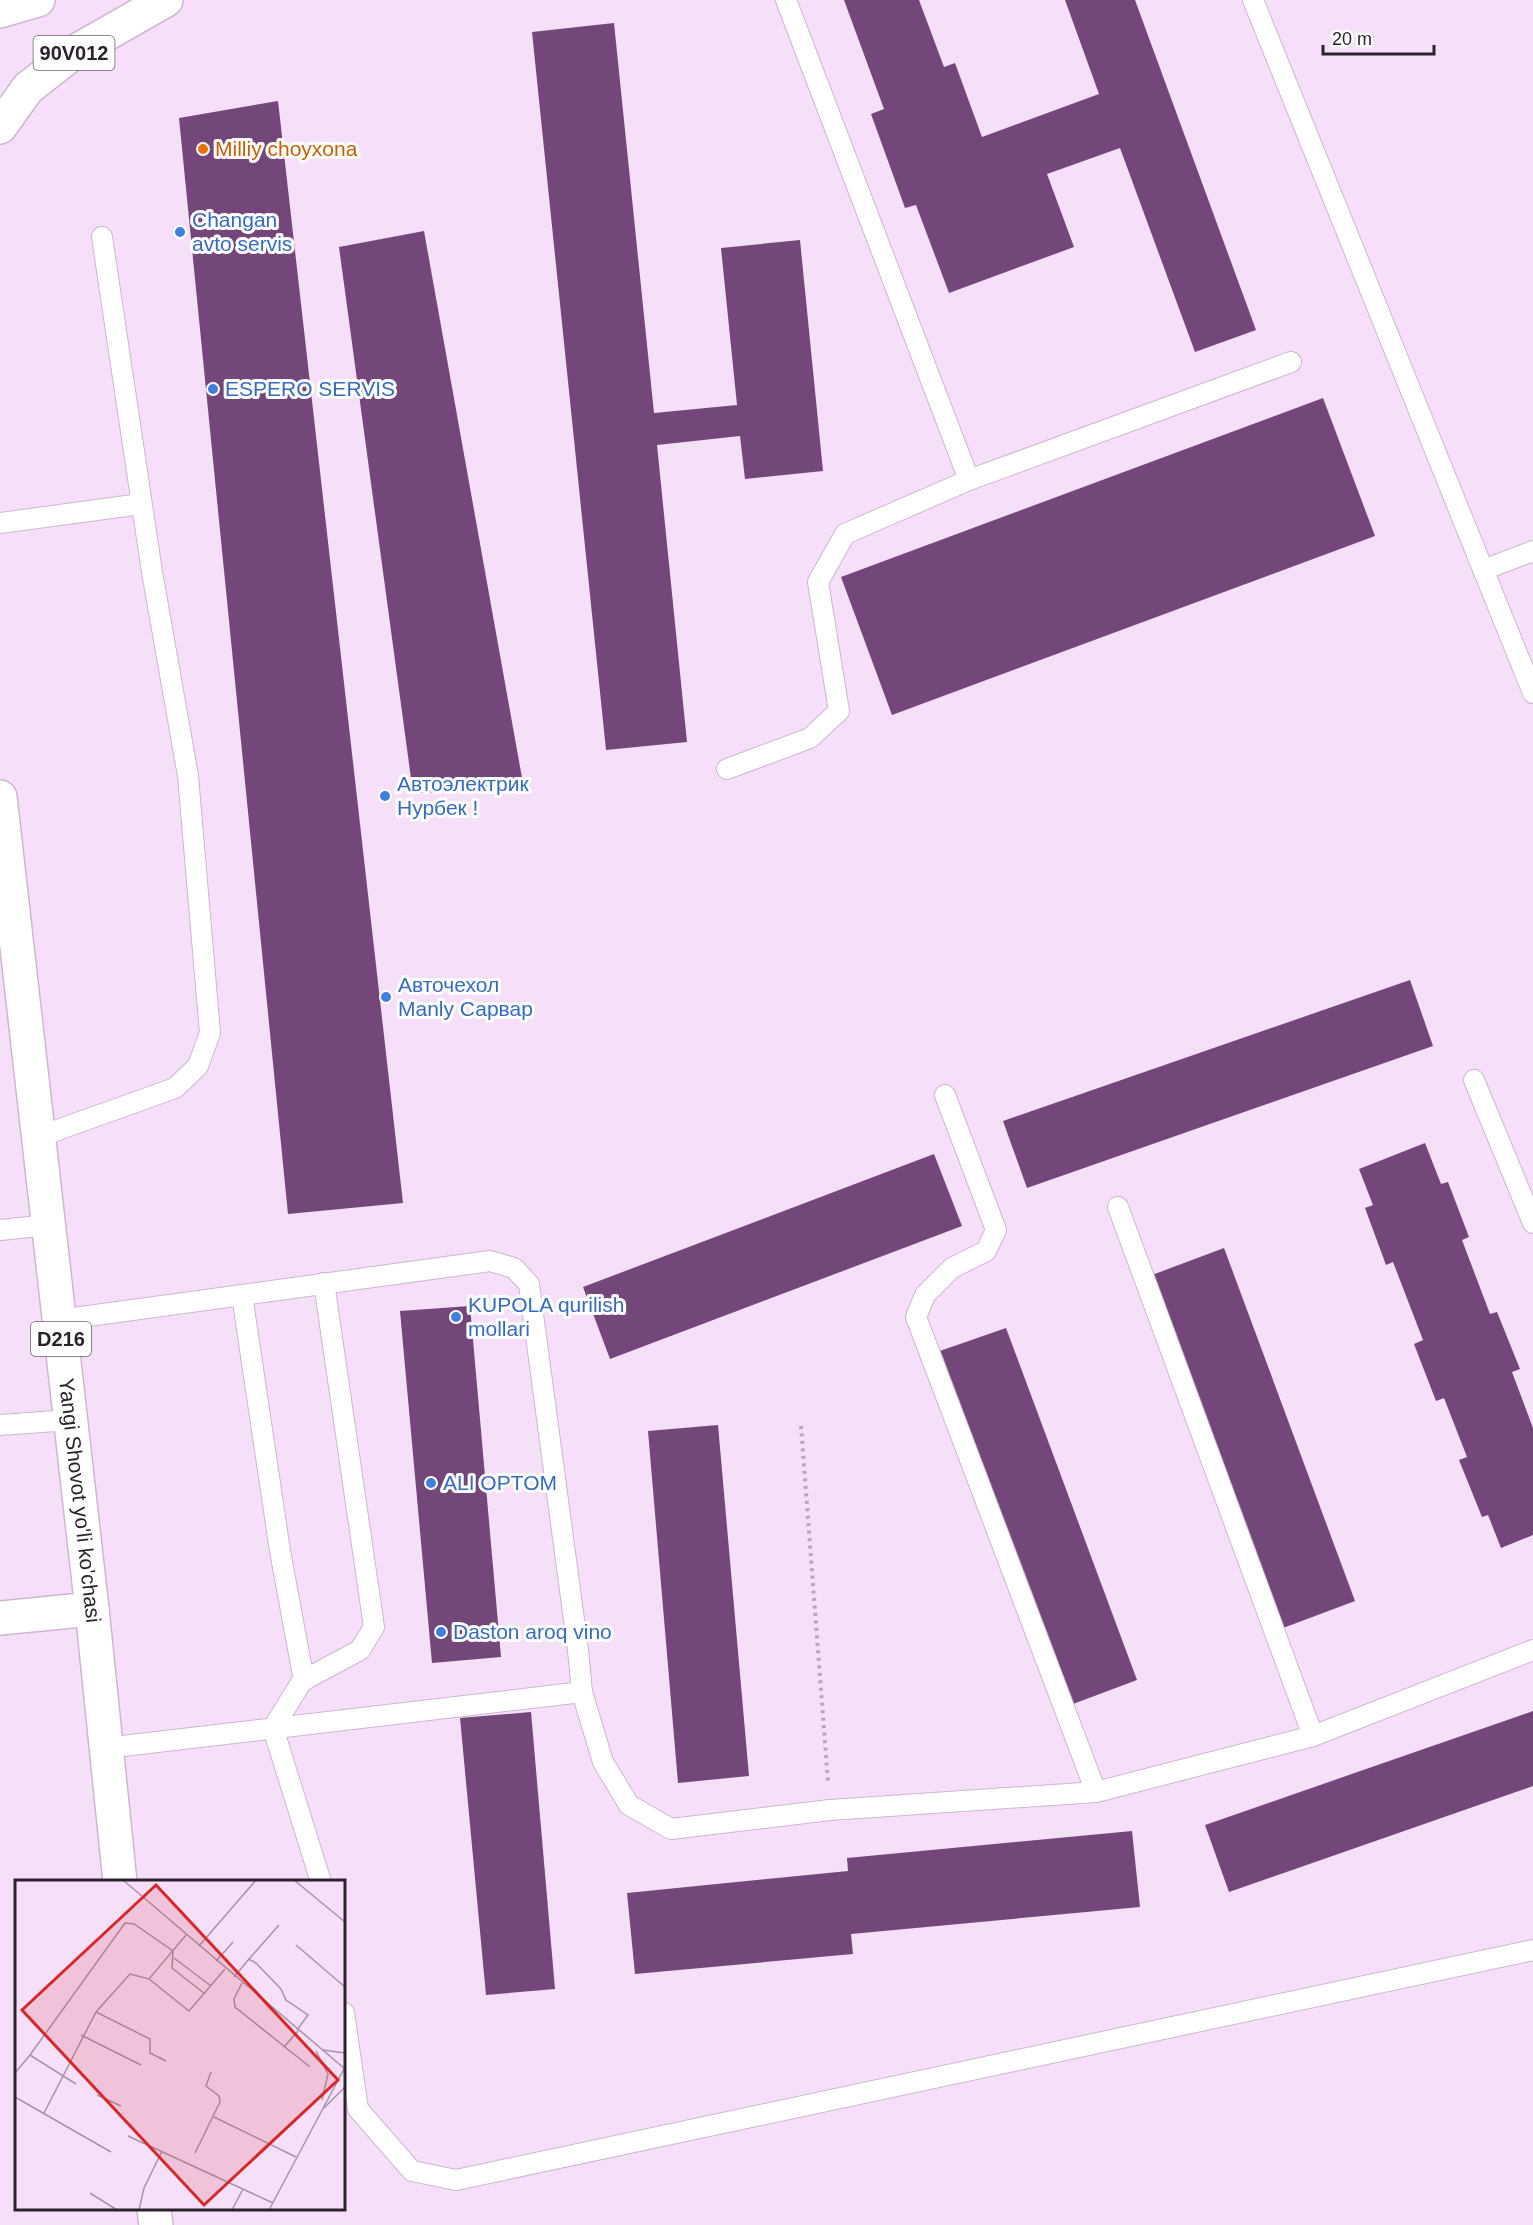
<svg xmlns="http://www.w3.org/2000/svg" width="1533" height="2225" font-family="Arial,sans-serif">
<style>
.building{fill:#74477a}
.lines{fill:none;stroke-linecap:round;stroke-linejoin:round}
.service-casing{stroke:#cdb7d0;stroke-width:22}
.minor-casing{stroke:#cdb7d0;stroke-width:36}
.secondary-casing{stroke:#cdb7d0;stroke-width:36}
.primary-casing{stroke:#cdb7d0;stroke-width:36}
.path{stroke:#b9a6bb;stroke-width:4;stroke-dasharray:3 4.5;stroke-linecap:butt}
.service{stroke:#fff;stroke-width:20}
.minor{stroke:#fff;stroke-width:33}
.secondary{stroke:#fff;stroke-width:33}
.primary{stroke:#fff;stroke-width:33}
.food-dot{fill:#e8710a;stroke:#fff;stroke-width:2}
.shop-dot{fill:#3f7fe0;stroke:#fff;stroke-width:2}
.labels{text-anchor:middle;stroke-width:6;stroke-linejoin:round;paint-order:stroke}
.shield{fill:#fff;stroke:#6b656b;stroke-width:1.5}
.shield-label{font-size:20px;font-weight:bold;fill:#2b232c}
.food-label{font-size:21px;fill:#c56008;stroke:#fff;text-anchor:start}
.shop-label{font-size:21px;fill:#366cbe;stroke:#fff;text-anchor:start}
.street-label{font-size:21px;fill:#2b232c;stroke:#fff}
.inset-road{fill:none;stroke:#a594a7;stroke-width:1.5}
.view{fill:#d62828;fill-opacity:0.15;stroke:#d62828;stroke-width:3}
.inset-edge{fill:none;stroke:#2b232c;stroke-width:3}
</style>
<rect width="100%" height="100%" fill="#f6dff9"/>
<g class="building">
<path d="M844,0H919L944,67L955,63L982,137L1099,94L1065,0H1135L1256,330L1195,352L1120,148L1047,174L1074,247L949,293L916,205L905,208L871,114L884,109Z"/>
<path d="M614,23L654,413L737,405L721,248L800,240L823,471L745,479L740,436L657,445L687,742L606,750L532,32Z"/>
<path d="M278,101L403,1203L288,1214L179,118Z"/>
<path d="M424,231L524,789L413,793L339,247Z"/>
<path d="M1323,398L1375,536L892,715L841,577Z"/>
<path d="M1410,980L1433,1046L1027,1188L1003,1121Z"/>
<path d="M1425,1143L1441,1184L1448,1182L1469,1237L1462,1240L1490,1314L1497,1312L1520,1369L1512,1372L1533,1428V1535L1501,1548L1488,1515L1482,1517L1459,1460L1467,1457L1444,1398L1436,1401L1414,1344L1423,1340L1393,1262L1386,1265L1365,1208L1373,1205L1359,1169Z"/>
<path d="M934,1154L962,1226L610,1359L583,1287Z"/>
<path d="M1224,1248L1355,1601L1283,1628L1152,1275Z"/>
<path d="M470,1306L501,1657L432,1663L400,1311Z"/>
<path d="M1006,1328L1137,1680L1065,1707L934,1353Z"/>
<path d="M718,1425L749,1776L678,1783L648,1431Z"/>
<path d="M1533,1711V1786L1229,1892L1205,1825Z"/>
<path d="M531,1712L555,1989L486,1995L460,1718Z"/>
<path d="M1132,1831L1140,1907L851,1934L853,1954L635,1974L627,1893L848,1871L847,1858Z"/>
</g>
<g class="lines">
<defs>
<g id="service">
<path d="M786,0L969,480"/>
<path d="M1253,0L1533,693"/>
<path d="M0,523L141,504"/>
<path d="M1483,570L1533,551"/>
<path d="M727,769L810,738L839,711L818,582L845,534L969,480L1291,362"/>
<path d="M1474,1080L1533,1223"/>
<path d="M945,1095L996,1230L986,1251L952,1268L925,1295L916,1317L1096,1792"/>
<path d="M38,1137L175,1088L198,1066L210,1033L188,776L152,572L102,237"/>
<path d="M1118,1207L1313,1736"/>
<path d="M0,1230L48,1225"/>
<path d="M242,1295L280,1551L304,1681"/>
<path d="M59,1320L490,1261L514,1268L529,1284L578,1650L582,1692"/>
<path d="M0,1425L70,1420"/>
<path d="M106,1748L582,1692L603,1762L629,1805L671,1829L830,1810L1096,1792L1313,1736L1533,1650"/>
<path d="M321,1882L273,1728L302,1681L360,1650L374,1627L324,1283"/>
<path d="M344,2013L358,2109L412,2171L456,2180L1533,1950"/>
</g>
<path id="minor" d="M0,1618L92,1609"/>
<path id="secondary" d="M0,11L38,0"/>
<g id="primary">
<path d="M0,127L28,88L73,53L166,0"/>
<path id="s1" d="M0,797L92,1609L120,1882"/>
<path d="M154,2208L156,2225"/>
</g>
</defs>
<use href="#service" class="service-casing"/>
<use href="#minor" class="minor-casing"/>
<use href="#secondary" class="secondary-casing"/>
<use href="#primary" class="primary-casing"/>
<path class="path" d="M801,1426L828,1782"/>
<use href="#service" class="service"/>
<use href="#minor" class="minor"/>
<use href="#secondary" class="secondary"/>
<use href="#primary" class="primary"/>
</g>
<circle class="food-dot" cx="203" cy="149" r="6"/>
<g class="shop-dot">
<circle cx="180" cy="232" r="6"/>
<circle cx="213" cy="389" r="6"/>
<circle cx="385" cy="796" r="6"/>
<circle cx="386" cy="997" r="6"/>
<circle cx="456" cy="1317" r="6"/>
<circle cx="431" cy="1483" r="6"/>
<circle cx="441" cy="1632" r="6"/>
</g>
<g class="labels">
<g class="shield">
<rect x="33.5" y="36" width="81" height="34" rx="4.5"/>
<rect x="31" y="1322" width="60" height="34" rx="4.5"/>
</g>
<g class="shield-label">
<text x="74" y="60">90V012</text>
<text x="61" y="1346">D216</text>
</g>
<g class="food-label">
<text x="215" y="156">Milliy choyxona</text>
</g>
<g class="shop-label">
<text x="192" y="227">Changan<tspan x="192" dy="24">avto servis</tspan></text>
<text x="225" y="396">ESPERO SERVIS</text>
<text x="397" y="791">Автоэлектрик<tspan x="397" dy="24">Нурбек !</tspan></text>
<text x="398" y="992">Авточехол<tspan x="398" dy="24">Manly Сарвар</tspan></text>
<text x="468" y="1312">KUPOLA qurilish<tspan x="468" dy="24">mollari</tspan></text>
<text x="443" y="1490">ALI OPTOM</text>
<text x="453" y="1639">Daston aroq vino</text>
</g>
<g class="street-label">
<text dy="7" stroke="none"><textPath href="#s1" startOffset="708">Yangi Shovot yo'li ko'chasi</textPath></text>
</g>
</g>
<g transform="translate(15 1880)">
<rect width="330" height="330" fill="#f6dff9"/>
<path class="inset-road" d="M108,0L330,189M279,0L330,42M281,65L330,107M184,66L241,0M159,78L196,106M234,79L264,45M201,81L218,62M219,97L234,79L241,83L266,109L271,120L293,135L282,150M134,99L174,131L210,89M227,103L219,119L220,127L295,187M81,132L135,159V173L151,181M66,155L126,185M269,167L283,151M308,170L330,173M301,171L313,194L307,220M15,175L110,43L119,44L158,71L157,88L190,114M0,193L15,175L61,204M82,215L106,226M0,217L96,272M309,228L330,207M29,233L81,132L115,94L134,99L171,55M199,237L281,277M113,256L258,323M180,273L205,222L204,216L191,206L196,192M75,313L102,330M124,330L129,308L147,271M217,330L228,309M254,330L330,187"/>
<path class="view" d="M141,5L323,200L189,325L7,130Z"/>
<rect width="330" height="330" class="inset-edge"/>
</g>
<path d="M1323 45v9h111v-9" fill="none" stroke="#2b232c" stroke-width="3"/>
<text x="1332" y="45" font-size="18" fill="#2b232c" stroke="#ffffff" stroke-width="4.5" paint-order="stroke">20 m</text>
</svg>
